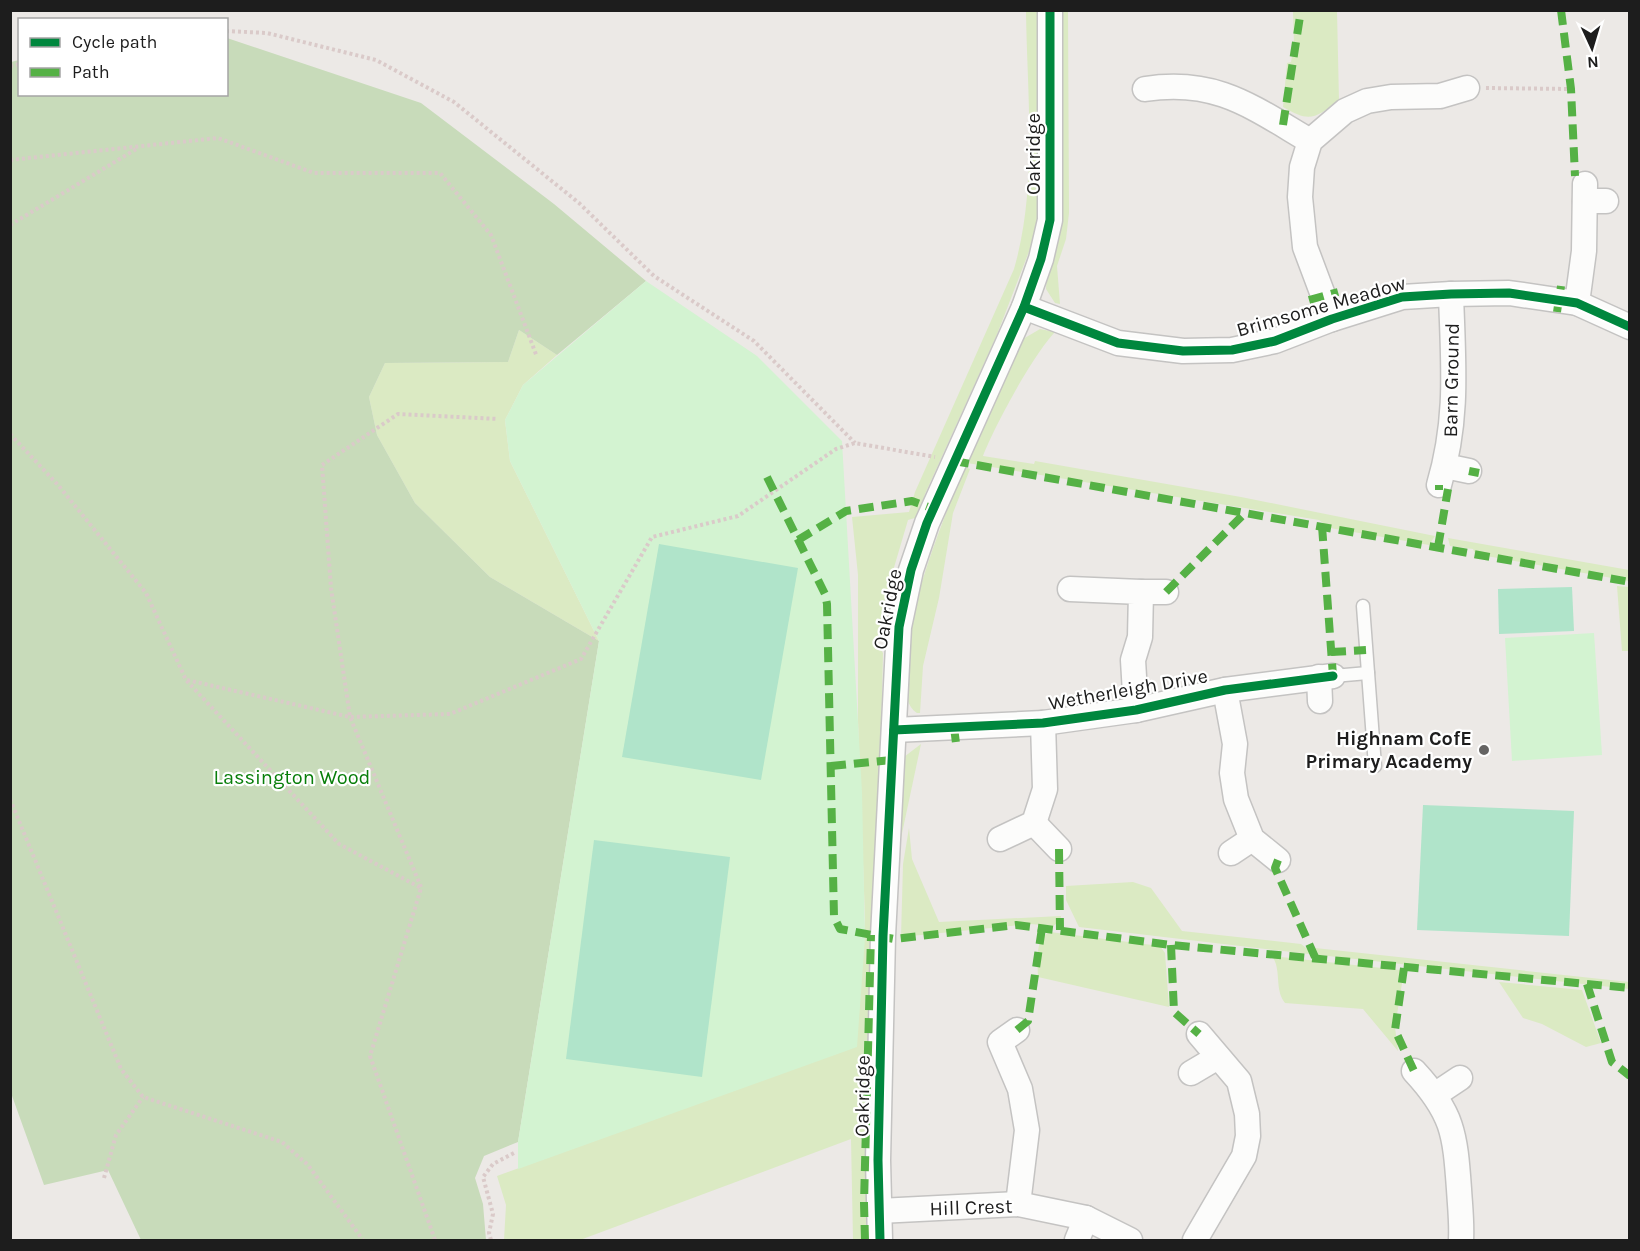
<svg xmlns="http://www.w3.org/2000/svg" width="1640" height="1251" font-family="Karla,sans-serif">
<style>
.grass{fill:#dbeac3}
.forest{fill:#c8dbba}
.park{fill:#d3f3d1}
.pitch{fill:#b0e4ca}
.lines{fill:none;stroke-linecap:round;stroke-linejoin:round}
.lane-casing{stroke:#c4c3c2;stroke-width:15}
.street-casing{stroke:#c4c3c2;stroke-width:27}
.path{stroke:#dacac9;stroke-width:4;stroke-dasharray:3 3;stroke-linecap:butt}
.lane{stroke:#fcfcfb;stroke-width:12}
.street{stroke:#fcfcfb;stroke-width:24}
.quiet{stroke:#55b145;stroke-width:8;stroke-dasharray:15 8;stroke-linecap:butt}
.cycleway-casing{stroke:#fff;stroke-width:13}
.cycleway{stroke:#00873e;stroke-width:9}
.poi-dot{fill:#656463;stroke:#fff;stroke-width:2}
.labels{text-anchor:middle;stroke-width:4.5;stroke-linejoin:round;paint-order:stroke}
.street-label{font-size:20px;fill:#1d1d1d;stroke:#fff}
.poi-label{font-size:20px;font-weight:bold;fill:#1d1d1d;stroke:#fff;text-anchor:end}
.park-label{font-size:20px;fill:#087e0a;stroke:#fff}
</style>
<rect width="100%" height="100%" fill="#ece9e6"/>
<g class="grass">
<path d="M1026,11H1038L1040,199L1035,236L996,337L925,494L918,517L908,520L885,598L877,644L883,653L877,908L866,1109V1240H853L851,1139L580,1240H504L506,1205L497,1176L855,1047L865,919L858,720V575L852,517L909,512L915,492L1014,269C1038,186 1027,96 1026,11Z"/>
<path d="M1060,11H1068L1069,213L1066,239L1057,266L1060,304L1055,303L1046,289Z"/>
<path d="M1293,11H1337L1339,101C1315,118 1310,123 1283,107L1287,63L1291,62L1294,44Z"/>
<path d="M1040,329L1055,332C1033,355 995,425 983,456L1034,464L1035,461L1241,497L1435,536L1429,545L1330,528L1319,520L967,463L1023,339Z"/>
<path d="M519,330L557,355L523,385L505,420L510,461L599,641L490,577L415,503L377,435L369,397L385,363L508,362Z"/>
<path d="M965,467L970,469L953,513L939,598L923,666L920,713H917C874,684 948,506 965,467Z"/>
<path d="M1448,538L1629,570V581L1475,554L1473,549L1450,546Z"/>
<path d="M1617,586L1629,587V651H1622Z"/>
<path d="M921,744L897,857L904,757Z"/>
<path d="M909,828L912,859L939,922L1061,916L1060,921L1053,926L1031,924L901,937L903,864Z"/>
<path d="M1133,882L1151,888L1182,931L1301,944L1310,951L1309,954L1079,927L1066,900V886Z"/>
<path d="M1050,932L1160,946L1165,953L1169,1007L1038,977C1038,963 1034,938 1050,932Z"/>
<path d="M1315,948L1629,982V989L1319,955Z"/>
<path d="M1272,956L1400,970L1403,977L1395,1027L1398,1051L1363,1009L1285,1003C1274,989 1282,970 1272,956Z"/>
<path d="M1499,982L1582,990L1601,1043L1586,1047L1542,1024L1523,1018Z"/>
</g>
<path class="forest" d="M227,38L421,103L554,204L646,281L557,355L519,330L508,362L385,363L369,397L377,435L415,503L490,577L599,641L518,1142L484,1156L475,1178L483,1204L486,1240H141L108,1170L44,1185L11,1093V62L19,60L20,94H226Z"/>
<g class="park">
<path d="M646,281L757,356L842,441L862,792L865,938L857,1047L518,1169V1142L599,641L510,461L505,420L523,385Z"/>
<path d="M1594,633L1602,755L1512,761L1505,638Z"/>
</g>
<g class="pitch">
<path d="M659,544L798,568L761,780L622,757Z"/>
<path d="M1572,587L1574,631L1499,634L1498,589Z"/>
<path d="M1423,805L1574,811L1569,936L1417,930Z"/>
<path d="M594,840L730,857L702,1077L566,1059Z"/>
</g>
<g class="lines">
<defs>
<g id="lane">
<path d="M1363,606L1375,766"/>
<path d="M1333,676L1368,673"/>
</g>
<g id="street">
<path d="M1145,89C1216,78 1252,107 1310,141"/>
<path d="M1585,201H1606"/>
<path d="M1577,303L1584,251L1585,184"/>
<path d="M1024,307L1118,343L1183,351L1232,350L1275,341L1332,319L1402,297L1451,294L1509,293L1577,303L1630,327"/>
<path d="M1332,319L1305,247L1300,197L1302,167L1310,141L1345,111L1367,101L1391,97L1440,96L1467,88"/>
<path d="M1445,466L1469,471"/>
<path d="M1439,485C1459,417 1453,362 1451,294"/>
<path d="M1070,589L1141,592L1140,637L1133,660L1136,710"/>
<path d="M1141,592H1166"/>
<path d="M1319,677L1320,701"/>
<path d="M1225,690L1235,744L1232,773L1236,799L1252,839L1278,860"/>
<path d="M894,730L1043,723L1136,710L1225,690L1333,676"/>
<path d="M1034,823L1059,849"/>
<path d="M1000,839L1034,823L1045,789L1043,723"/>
<path d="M1231,853L1252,839"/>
<path d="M1017,1030L1000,1042L1020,1089L1027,1130L1018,1204"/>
<path d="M1414,1071C1453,1113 1455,1133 1459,1189C1460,1206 1462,1223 1461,1240"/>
<path d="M1191,1073L1218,1057"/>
<path d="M1436,1094L1460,1078"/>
<path d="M879,1211L1018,1204L1086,1218L1130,1240"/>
<path d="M880,1240L878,1160L883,936L899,627L911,570L927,523L1024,307L1041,259L1050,220V10"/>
<path d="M1077,1240L1086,1218"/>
<path d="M1195,1240L1244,1156L1248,1136L1247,1114L1239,1081L1199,1034"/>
</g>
</defs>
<use href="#lane" class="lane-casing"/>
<use href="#street" class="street-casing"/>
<g class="path">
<path d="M226,31L267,33L376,60L454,102L579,203L654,276L754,341L855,443"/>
<path d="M10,66L20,64"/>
<path d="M1486,88L1571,89"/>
<path d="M10,160L218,138L314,173H440L491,235L537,357"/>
<path d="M10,225L138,148"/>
<path d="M10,434L58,485L146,593L186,680L339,844L421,888L370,1056L435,1240"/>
<path d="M187,680L350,717L450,714L581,659L652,537L738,516L836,449L855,443L935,457"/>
<path d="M10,799L121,1069L143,1097L282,1142L308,1165L363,1240"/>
<path d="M421,887L350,717L331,588L322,465L398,414L498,419"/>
<path d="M104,1178L116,1135L143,1097"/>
<path d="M491,1240L489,1233L493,1214L483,1177L493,1164L514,1153"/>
</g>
<use href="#lane" class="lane"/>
<use href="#street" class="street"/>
<g class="quiet">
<path d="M1561,10L1571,89L1575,176"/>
<path d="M1283,125L1301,10"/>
<path d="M1309,300L1338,292"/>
<path d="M1557,312L1561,286"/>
<path d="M954,461L1630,582"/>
<path d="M1469,471L1479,473"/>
<path d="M767,477L825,594L827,604L834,917L840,929L894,939L1016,925L1171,945L1630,988"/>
<path d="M1439,490V485"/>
<path d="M1322,526L1333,676"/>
<path d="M798,540L846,511L912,501L934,509"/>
<path d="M1438,547L1448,489"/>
<path d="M1166,592L1246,512"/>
<path d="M1331,652L1366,650"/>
<path d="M954,727L956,743"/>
<path d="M831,766L892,760"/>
<path d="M1059,849L1060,930"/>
<path d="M1278,860L1275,868L1315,957"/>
<path d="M1171,945L1174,1012L1199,1034"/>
<path d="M1404,968L1395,1030L1414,1071"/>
<path d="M1587,984L1612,1062L1630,1076"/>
<path d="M1017,1030L1028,1021L1042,928"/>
<path d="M865,1240L864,1203L871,935"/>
</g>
<defs>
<g id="cycleway">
<path d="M1024,307L1118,343L1183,351L1232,350L1275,341L1332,319L1402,297L1451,294L1509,293L1577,303L1630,327"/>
<path d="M894,730L1043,723L1136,710L1225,690L1333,676"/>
<path d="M880,1240L878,1160L883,936L899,627L911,570L927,523L1024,307L1041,259L1050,220V10"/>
</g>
</defs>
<use href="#cycleway" class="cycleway-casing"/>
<use href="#cycleway" class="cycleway"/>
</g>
<circle class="poi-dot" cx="1484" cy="750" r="6"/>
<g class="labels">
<g class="street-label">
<text transform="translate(1033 154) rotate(-90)" y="7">Oakridge</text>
<text transform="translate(1321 306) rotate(-16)" y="7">Brimsome Meadow</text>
<text transform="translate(1451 380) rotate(-89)" y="7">Barn Ground</text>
<text transform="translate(887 609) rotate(-79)" y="7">Oakridge</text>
<text transform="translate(1128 689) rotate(-10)" y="7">Wetherleigh Drive</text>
<text transform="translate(862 1096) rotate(-89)" y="7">Oakridge</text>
<text transform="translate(971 1207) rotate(-2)" y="7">Hill Crest</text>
</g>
<g class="poi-label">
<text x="1472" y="745">Highnam CofE<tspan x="1472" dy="23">Primary Academy</tspan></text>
</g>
<g class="park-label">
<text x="292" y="784">Lassington Wood</text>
</g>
</g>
<rect width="1640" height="1251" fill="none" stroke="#1d1d1d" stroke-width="24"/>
<rect x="18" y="18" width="210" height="78" fill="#ffffff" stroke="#a5a5a5" stroke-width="1.5"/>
<rect x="30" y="38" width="30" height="9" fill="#00873e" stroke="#a5a5a5" stroke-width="1.5"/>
<text x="72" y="48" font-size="18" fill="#1d1d1d">Cycle path</text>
<rect x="30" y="68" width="30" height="9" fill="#55b145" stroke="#a5a5a5" stroke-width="1.5"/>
<text x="72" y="78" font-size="18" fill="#1d1d1d">Path</text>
<g transform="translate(1592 48) rotate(176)" stroke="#ffffff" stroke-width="4.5" paint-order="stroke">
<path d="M0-4.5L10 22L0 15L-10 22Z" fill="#1d1d1d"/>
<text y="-9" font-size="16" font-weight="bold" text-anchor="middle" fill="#1d1d1d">N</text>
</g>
</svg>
